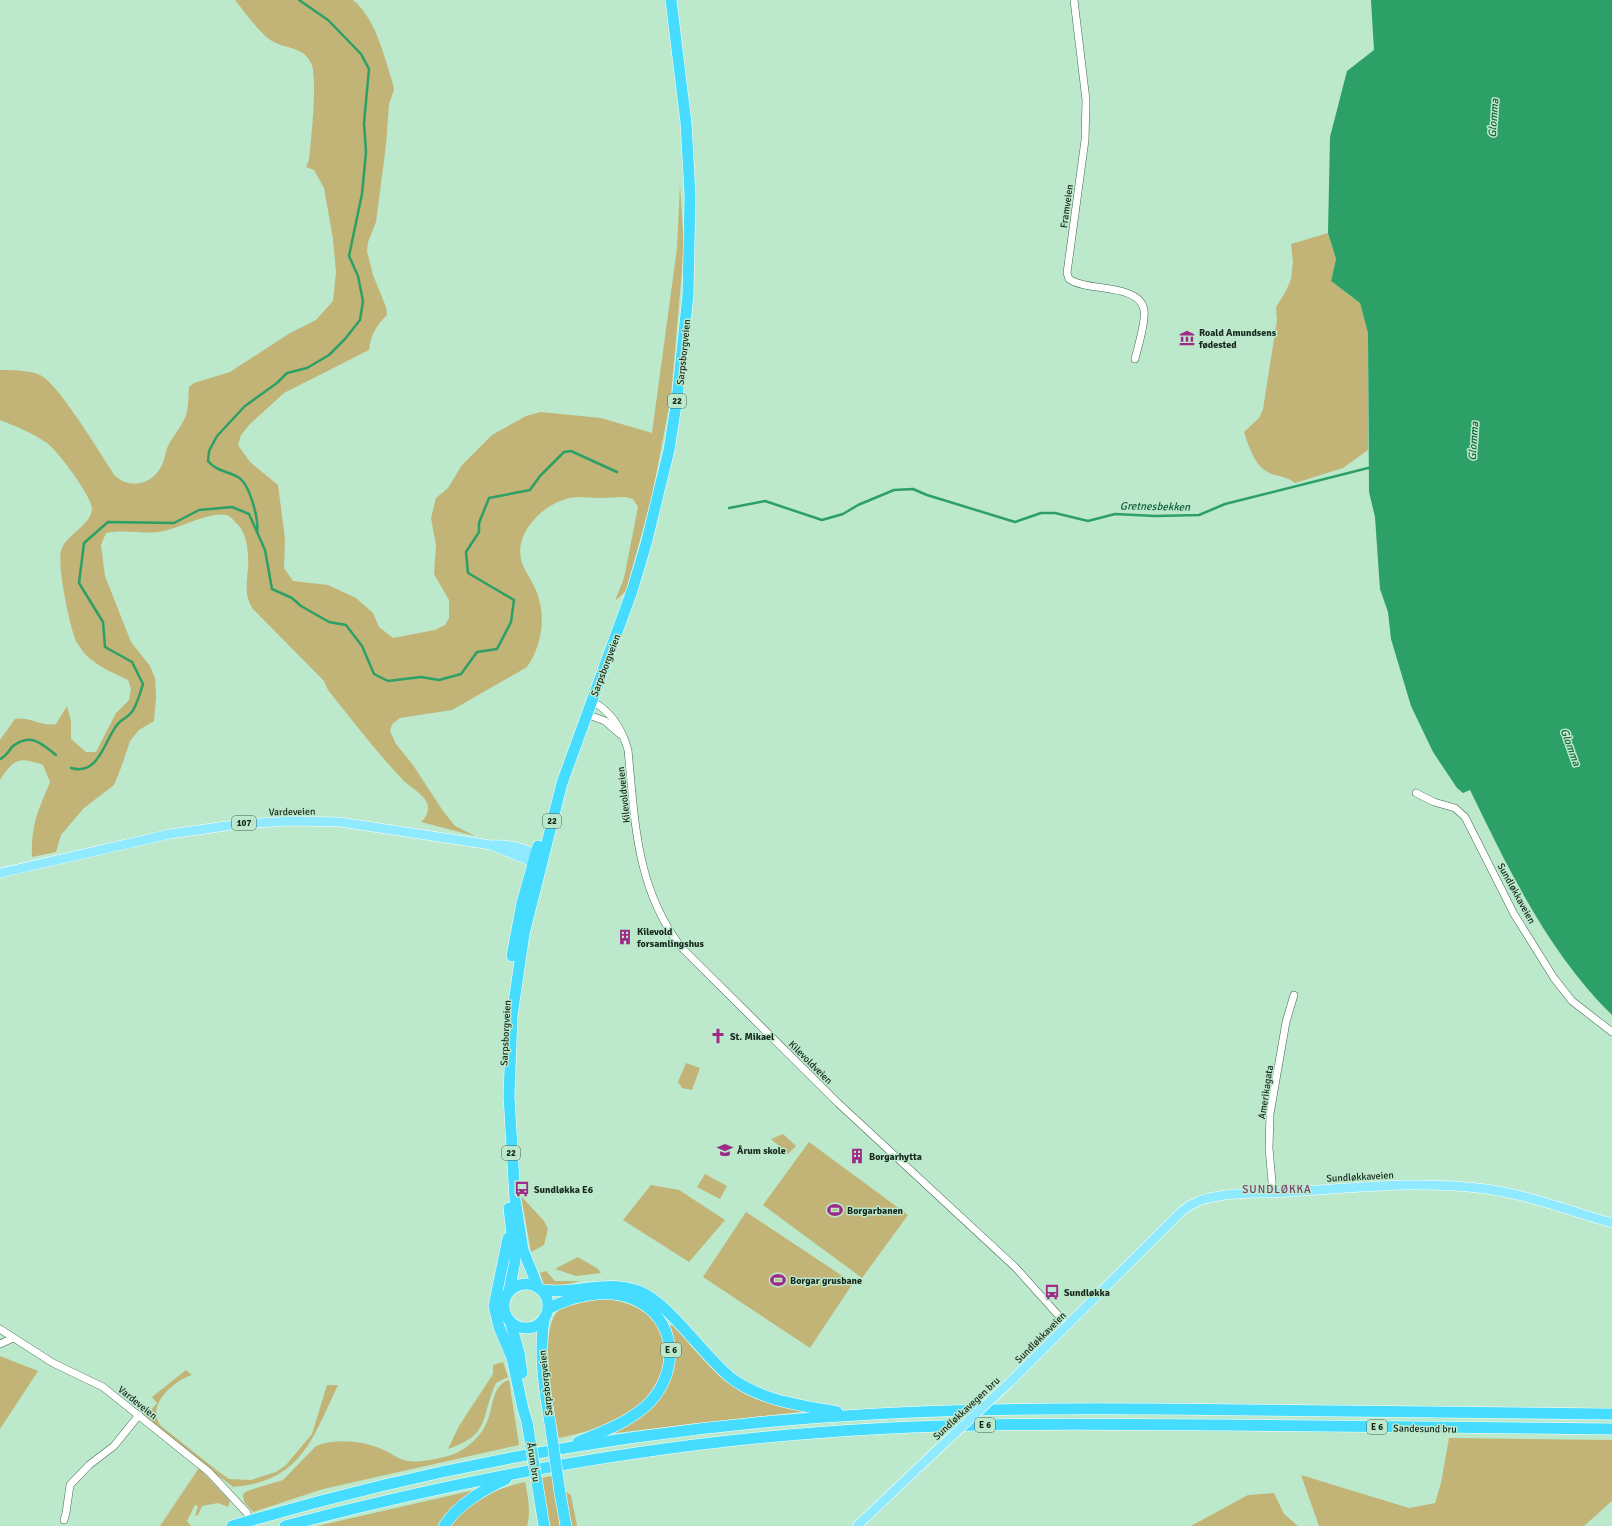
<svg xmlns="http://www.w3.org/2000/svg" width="1612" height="1526" font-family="Signika,sans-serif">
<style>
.green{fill:#c2b477}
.water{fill:#2ca066}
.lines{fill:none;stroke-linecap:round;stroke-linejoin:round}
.stream{stroke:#2ca066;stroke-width:2.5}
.minor-casing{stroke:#416951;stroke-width:8}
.major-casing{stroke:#fff;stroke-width:10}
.highway-casing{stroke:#fff;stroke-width:12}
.minor{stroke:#fff;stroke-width:7}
.major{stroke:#90eaff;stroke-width:9}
.highway{stroke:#46dcff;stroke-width:11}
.major-bridge-casing{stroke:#fff;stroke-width:10;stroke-linecap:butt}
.highway-bridge-casing{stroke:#fff;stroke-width:12;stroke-linecap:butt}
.major-bridge{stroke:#90eaff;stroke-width:9}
.highway-bridge{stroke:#46dcff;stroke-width:11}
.labels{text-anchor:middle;stroke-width:3;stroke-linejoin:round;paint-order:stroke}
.shield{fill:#bce8cb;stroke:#486151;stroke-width:1}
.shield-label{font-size:9px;font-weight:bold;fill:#16271d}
.street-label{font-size:10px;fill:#16271d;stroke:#bce8cb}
.poi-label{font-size:10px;font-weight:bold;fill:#16271d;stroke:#bce8cb;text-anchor:start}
.water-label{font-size:11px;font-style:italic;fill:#0f613a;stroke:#bce8cb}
.neighbourhood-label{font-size:11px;letter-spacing:1px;fill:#763c69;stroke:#bce8cb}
</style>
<rect width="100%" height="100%" fill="#bce8cb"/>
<g class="green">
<path d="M235,0H353C376,19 384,56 393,84L394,90L389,104L386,145L376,222L368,242L367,251L373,275L386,307L387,315C376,326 371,334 369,350L284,393L250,424L241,435L238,445L250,462L278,485L285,539L284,568L293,581L328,585L356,598L373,613L379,627L393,638L435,630L445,625L449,618V600L434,574L436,545L431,518L436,498L448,488L462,465L492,435L526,416L541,412L601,418L652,433L677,248L680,185L684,247L671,397L652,496L626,591L615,601L624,578L638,507L633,499L625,497C616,497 608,498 600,498C590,498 579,496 570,498C545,503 515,531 521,559C523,569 530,577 534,586C547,612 543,644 527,667L452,710L400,718L392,724L390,731L396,744L413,765L443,811L455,826L475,836L421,822C426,817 431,809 426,801C421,792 408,786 401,778C375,750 352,720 328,690L324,681L253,609C241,591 250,575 248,555C247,543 245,530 235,522C233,519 229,515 226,515C209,511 177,530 158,532C140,534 125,529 106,533L101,545L105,576L131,642L150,666L155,678L156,697L154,721L139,730L130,741L122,765L114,785L84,808L61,835L56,852L32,857C31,824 38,811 50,782L43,765C18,756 14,759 0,780V740L15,719C30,716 41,727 56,724L67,706L71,721V739L86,752H96L116,713L129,700L131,689L128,680C114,673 98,667 86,655C83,652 80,647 77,643C70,630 57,565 61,551C66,534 89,527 92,510C94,499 57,450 47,443C33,433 15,426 0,420V370C11,370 29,370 40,375C58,383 102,456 115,476C130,489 151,485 161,467C165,460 165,451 169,444C174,435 181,427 185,418C189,409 188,396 189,387L194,383L230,372L290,333L316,320L333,301L336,272L333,239L324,188L314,170L306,167L309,160C311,142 318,76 311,63C303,46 285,49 272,41C262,36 243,10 235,0Z"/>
<path d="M1328,233L1336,259L1331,281L1360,303L1368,333V450L1343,468L1295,483C1286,475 1275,477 1266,471C1254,464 1248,444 1244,432L1259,418L1263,409L1277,320L1276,307L1286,291L1291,279L1293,262L1291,244Z"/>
<path d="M686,1063L700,1068L692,1090L682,1088L678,1082Z"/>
<path d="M783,1134L796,1146L788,1154L771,1139Z"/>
<path d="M809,1142L908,1215L862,1278L763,1205Z"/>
<path d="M705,1174L727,1186L720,1199L697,1187Z"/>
<path d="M651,1185L679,1190L725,1220L689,1262L623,1220Z"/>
<path d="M521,1196L544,1221L548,1229L544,1245L531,1252Z"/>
<path d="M746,1212L853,1283L810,1348L703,1277Z"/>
<path d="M578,1257L598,1269L601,1273L576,1276L555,1269Z"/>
<path d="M546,1271L555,1281H580L553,1288L544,1285L540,1273Z"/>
<path d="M600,1299C644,1298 682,1335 660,1378C657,1383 655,1390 651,1394C628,1421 592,1431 559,1438C554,1410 537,1330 559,1310C569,1301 588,1301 600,1299Z"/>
<path d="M672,1325C694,1348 721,1383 749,1396C768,1405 788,1408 809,1411L606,1434L628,1423L672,1372L675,1347L668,1327Z"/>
<path d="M0,1356L38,1371L0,1429Z"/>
<path d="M503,1362L508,1377L496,1383C480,1417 492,1434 448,1449L459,1426L493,1374V1365Z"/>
<path d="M186,1370L192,1375C173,1381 145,1406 161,1426L219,1472L229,1479L251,1480L276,1472L286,1465L312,1434L327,1385H338C313,1438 301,1482 233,1487L162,1432L142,1412L144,1409L148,1414L157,1403L152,1397Z"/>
<path d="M509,1380L519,1445L323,1489L253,1512L244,1502L243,1494L247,1491L283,1480L316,1446C337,1438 363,1441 384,1450C392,1454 400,1460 409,1461C419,1463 444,1458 454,1454C465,1450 480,1437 485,1426C494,1411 490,1386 509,1380Z"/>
<path d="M1449,1438L1612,1440V1501L1584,1526H1319L1301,1475L1409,1508L1435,1503L1441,1483Z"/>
<path d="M199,1468L230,1501L228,1507L218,1503L202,1506L198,1515L195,1516L198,1506L195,1505L187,1521L191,1526H160Z"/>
<path d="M552,1476L560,1526H548L541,1478Z"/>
<path d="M525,1482C528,1497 531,1512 527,1526H450C454,1521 459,1513 464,1509C481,1494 504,1487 525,1482Z"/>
<path d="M479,1489L439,1526H317Z"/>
<path d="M566,1492L571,1495L577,1526H571Z"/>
<path d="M1274,1493L1284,1514L1298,1526H1191L1248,1495Z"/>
</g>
<path class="water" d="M1371,0H1612V1015C1548,952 1509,870 1470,790L1463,793L1457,788L1433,752L1411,706L1391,639L1388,612L1380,589L1375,517L1369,492L1368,333L1360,303L1331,281L1336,259L1328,233L1330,137L1347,71L1374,50Z"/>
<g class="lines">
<g class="stream">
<path d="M729,508L765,501L822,520L843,514L858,505L894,490L913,489L927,495L1015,522L1041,513H1055L1088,521L1115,514L1155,516L1199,515L1225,504L1372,467"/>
<path d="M257,532C259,520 250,484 238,477C227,471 216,471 208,461L209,451L217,436L245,406L277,383L287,373L307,368L329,355L345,339L360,320L363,301L358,276L349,256L362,194L366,152L364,123L369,69L361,54L328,20L299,0"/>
<path d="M0,759C7,756 8,751 13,746C31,732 42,744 56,755"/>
<path d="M71,768C99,776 104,741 117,725C120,720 127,718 131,713C137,706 140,693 143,684L132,662L105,647L103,622L79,583L84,543L108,522L174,523L199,510L232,507L249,514L265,550L272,589L292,598L301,606L329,622L346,625L362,646L374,674L388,681L421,677L439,680L461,674L477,652L497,649L511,622L514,600L468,573L466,552L479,532V523L489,498L530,490L540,476L564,452L571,451L617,472"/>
</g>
<defs>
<g id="minor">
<path d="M1074,0L1086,100L1085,140L1067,273L1069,279C1087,292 1140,283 1144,310C1146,322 1138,346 1135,359"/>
<path d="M591,701C612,711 622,729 628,750C635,822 636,888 681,947L838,1103L1016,1268L1067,1325"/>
<path d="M586,714L605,721L620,734"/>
<path d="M1416,793L1434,802L1455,808L1465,817L1514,914L1554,978L1572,1001L1612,1032"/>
<path d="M1273,1193L1269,1148L1270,1114L1286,1022L1294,995"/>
<path d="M0,1329L53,1363L103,1387L209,1472L247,1513"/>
<path d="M0,1344L13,1338"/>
<path d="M64,1520L66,1513L70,1485L89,1465L114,1446L139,1415"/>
</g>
<g id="major">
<path d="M0,873L170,834L240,824L291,821L340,822L491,845C507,844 530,847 541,860L532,862L491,845"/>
<path d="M1010,1382L1181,1212C1192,1202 1204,1198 1219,1196C1242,1192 1266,1194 1289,1192C1354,1188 1420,1180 1486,1189C1529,1195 1570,1211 1612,1223"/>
<path d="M857,1526L936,1451"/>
</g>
<g id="highway">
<path d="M512,956L522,903L538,846"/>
<path d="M509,1208L515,1261L509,1291"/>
<path d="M508,1238L494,1306L499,1327L512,1358L523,1409L527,1422"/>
<circle cx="526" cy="1306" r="22"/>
<path d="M538,1287L523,1250L515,1199L509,1096L512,1016L524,934L562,783L632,591L646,544L669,450L677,399L688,295L690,194L686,123L671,0"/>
<path d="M542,1290C574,1295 606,1279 638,1291C669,1302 703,1356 731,1378C762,1401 800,1405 837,1412"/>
<path d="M548,1309C571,1296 607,1288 633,1299C677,1317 680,1370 650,1402C632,1421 602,1432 578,1442"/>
<path d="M544,1319C539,1355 544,1388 550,1423"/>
<path d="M510,1321L519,1352L522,1373"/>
<path d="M560,1493L566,1526"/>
<path d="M540,1501L544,1526"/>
<path d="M232,1526C412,1472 600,1436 787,1420C941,1407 1095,1408 1248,1410C1370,1411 1491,1412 1612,1414"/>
<path d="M285,1526C463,1479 643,1445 827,1432C958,1422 1091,1424 1223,1425C1352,1427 1482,1428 1612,1429"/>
<path d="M444,1526C458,1504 483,1490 506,1479"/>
</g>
</defs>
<use href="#minor" class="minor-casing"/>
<use href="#major" class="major-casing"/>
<use href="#highway" class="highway-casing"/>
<use href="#minor" class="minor"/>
<use href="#major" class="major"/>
<use href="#highway" class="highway"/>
<defs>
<path id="major-bridge" d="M936,1451L1010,1382"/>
<g id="highway-bridge">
<path d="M527,1422L540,1501"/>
<path d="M550,1423L560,1493"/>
</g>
</defs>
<use href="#major-bridge" class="major-bridge-casing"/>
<use href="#highway-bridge" class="highway-bridge-casing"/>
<use href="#major-bridge" class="major-bridge"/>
<use href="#highway-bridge" class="highway-bridge"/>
</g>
<defs>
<symbol id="museum-bare" viewBox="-9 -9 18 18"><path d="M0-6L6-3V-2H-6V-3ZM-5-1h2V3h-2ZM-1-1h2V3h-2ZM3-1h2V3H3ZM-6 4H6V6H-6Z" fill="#9d2b87" stroke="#bce8cb" stroke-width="2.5" paint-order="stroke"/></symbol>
<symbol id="building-bare" viewBox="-9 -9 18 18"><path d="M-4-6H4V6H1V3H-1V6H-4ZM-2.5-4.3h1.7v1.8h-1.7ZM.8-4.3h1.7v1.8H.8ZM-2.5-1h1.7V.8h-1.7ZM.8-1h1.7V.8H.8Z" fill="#9d2b87" stroke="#bce8cb" stroke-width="2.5" paint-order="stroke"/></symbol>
<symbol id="church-bare" viewBox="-9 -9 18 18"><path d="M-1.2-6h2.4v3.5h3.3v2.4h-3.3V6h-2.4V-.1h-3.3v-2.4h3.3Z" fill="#9d2b87" stroke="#bce8cb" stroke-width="2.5" paint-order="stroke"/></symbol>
<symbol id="school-bare" viewBox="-9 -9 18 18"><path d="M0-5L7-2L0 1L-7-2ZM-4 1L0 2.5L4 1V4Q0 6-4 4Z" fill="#9d2b87" stroke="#bce8cb" stroke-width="2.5" paint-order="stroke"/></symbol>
<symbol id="bus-bare" viewBox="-9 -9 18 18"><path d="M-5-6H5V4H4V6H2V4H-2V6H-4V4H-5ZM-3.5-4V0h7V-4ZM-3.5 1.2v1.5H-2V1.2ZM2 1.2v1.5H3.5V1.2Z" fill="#9d2b87" stroke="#bce8cb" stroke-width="2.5" paint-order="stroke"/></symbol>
<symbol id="stadium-bare" viewBox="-9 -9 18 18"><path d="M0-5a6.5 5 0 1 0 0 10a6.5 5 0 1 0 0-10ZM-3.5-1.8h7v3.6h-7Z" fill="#9d2b87" stroke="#bce8cb" stroke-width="2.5" paint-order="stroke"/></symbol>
</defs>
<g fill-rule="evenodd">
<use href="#museum-bare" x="1176" y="327" width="22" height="22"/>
<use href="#building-bare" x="614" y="926" width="22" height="22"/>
<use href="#church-bare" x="707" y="1025" width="22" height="22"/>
<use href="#school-bare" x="714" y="1139" width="22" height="22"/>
<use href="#building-bare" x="846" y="1145" width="22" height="22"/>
<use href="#bus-bare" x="511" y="1178" width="22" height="22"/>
<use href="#stadium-bare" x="824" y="1199" width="22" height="22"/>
<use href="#stadium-bare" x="767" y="1269" width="22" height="22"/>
<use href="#bus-bare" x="1041" y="1281" width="22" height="22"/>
</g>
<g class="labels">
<g class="shield">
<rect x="668" y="394" width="18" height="14" rx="3"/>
<rect x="543" y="814" width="18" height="14" rx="3"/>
<rect x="232" y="816" width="24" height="14" rx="3"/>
<rect x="502" y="1146" width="18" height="14" rx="3"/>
<rect x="661" y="1343" width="20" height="14" rx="3"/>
<rect x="975" y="1418" width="20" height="14" rx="3"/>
<rect x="1367" y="1420" width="20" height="14" rx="3"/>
</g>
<g class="shield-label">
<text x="677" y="404">22</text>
<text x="552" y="824">22</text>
<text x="244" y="826">107</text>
<text x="511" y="1156">22</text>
<text x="671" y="1353">E 6</text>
<text x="985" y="1428">E 6</text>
<text x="1377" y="1430">E 6</text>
</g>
<g class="street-label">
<text transform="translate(1066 206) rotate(-82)" y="4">Framveien</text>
<text transform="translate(683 352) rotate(-84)" y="4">Sarpsborgveien</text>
<text transform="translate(605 665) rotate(-69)" y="4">Sarpsborgveien</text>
<text transform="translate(623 795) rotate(-96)" y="4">Kilevoldveien</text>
<text transform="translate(292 811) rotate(-1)" y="4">Vardeveien</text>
<text transform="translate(1517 893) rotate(61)" y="4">Sundløkkaveien</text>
<text transform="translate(505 1033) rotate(-87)" y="4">Sarpsborgveien</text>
<text transform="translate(811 1062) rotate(45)" y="4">Kilevoldveien</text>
<text transform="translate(1265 1092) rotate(-81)" y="4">Amerikagata</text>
<text transform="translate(1360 1176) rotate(-3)" y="4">Sundløkkaveien</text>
<text transform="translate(1040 1337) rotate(-45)" y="4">Sundløkkaveien</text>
<text transform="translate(545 1383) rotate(-96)" y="4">Sarpsborgveien</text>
<text transform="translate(138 1402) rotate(39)" y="4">Vardeveien</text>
<text transform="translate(966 1408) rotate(-43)" y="4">Sundløkkavegen bru</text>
<text transform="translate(1425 1428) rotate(1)" y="4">Sandesund bru</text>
<text transform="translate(534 1462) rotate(81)" y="4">Årum bru</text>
</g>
<g class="poi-label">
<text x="1199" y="336">Roald Amundsens<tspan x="1199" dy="12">fødested</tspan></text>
<text x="637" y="935">Kilevold<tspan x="637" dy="12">forsamlingshus</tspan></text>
<text x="730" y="1040">St. Mikael</text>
<text x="737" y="1154">Årum skole</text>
<text x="869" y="1160">Borgarhytta</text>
<text x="534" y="1193">Sundløkka E6</text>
<text x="847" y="1214">Borgarbanen</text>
<text x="790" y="1284">Borgar grusbane</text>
<text x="1064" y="1296">Sundløkka</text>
</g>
<g class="water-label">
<text transform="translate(1493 118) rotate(-86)" y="4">Glomma</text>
<text transform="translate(1473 441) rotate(-86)" y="4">Glomma</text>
<text transform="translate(1155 506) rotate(1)" y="4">Gretnesbekken</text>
<text transform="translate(1571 747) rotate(70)" y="4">Glomma</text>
</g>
<g class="neighbourhood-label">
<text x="1277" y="1193">SUNDLØKKA</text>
</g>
</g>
</svg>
